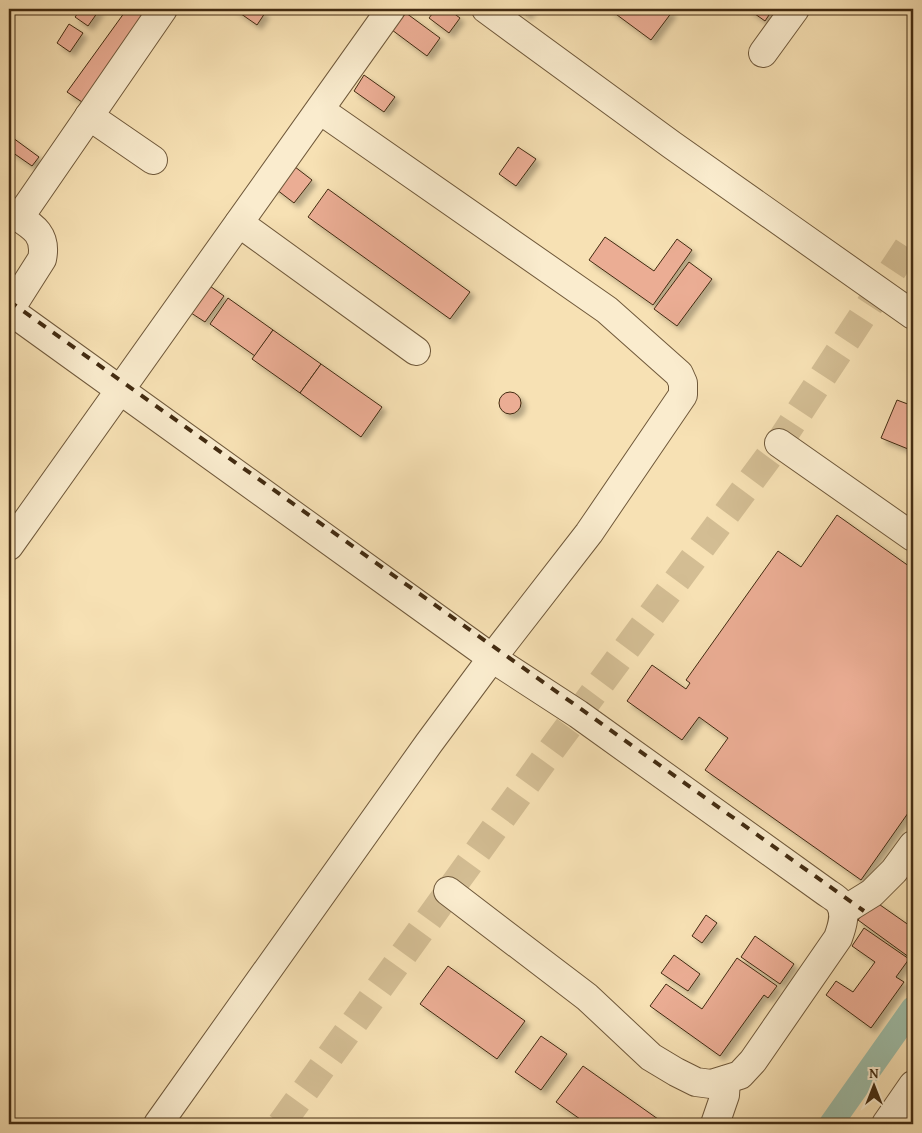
<svg xmlns="http://www.w3.org/2000/svg" width="922" height="1133" font-family="'Gentium Book Plus',serif">
<style>
.lines{fill:none;stroke-linecap:round;stroke-linejoin:round}
.canal{stroke:#9ebea9;stroke-width:24}
.building{fill:#ebad94;stroke:#422b11;filter:url(#shadow)}
.minor-tunnel{stroke:#d3bd93;stroke-width:28;stroke-dasharray:28 14;stroke-linecap:butt}
.minor-casing{stroke:#6f583a;stroke-width:30}
.minor{stroke:#faecce;stroke-width:28}
.rail{stroke:#422b11;stroke-width:4;stroke-dasharray:9 9;stroke-linecap:butt}
</style>
<defs>
<filter id="shadow"><feDropShadow dx="4.5" dy="4.5" stdDeviation="2.5" flood-color="#0004"/></filter>
</defs>
<rect width="100%" height="100%" fill="#f7e1b4"/>
<filter id="stains"><feTurbulence type="fractalNoise" baseFrequency=".004" numOctaves="4"/><feColorMatrix values="0 0 0 0 .2 0 0 0 0 .09 0 0 0 0 .02 0 0 0 .5 -.17"/></filter>
<radialGradient id="worn" r=".72"><stop offset=".6" stop-color="#630" stop-opacity="0"/><stop offset="1" stop-color="#630" stop-opacity=".3"/></radialGradient>
<g class="lines">
<path class="canal" d="M831,1124L913,1008"/>
</g>
<g class="building">
<path d="M81,9H100L88,26L75,17Z"/>
<path d="M127,9H146L152,13L85,104L67,92Z"/>
<path d="M234,9H258L265,13L257,25Z"/>
<path d="M436,9H448L460,18L449,33L429,18Z"/>
<path d="M519,9H531L527,15Z"/>
<path d="M609,9H668L672,12L651,40Z"/>
<path d="M748,9H773L765,21Z"/>
<path d="M406,13L440,38L427,56L392,30Z"/>
<path d="M69,24L83,33L70,52L57,43Z"/>
<path d="M364,75L395,97L384,112L354,91Z"/>
<path d="M9,135L39,157L32,166L9,150Z"/>
<path d="M518,147L536,159L516,186L499,174Z"/>
<path d="M286,160L312,180L294,203L268,183Z"/>
<path d="M328,189L470,292L450,319L308,217Z"/>
<path d="M605,237L654,271L677,239L692,250L653,305L589,260Z"/>
<path d="M689,262L712,279L677,326L654,309Z"/>
<path d="M207,284L224,296L205,322L188,311Z"/>
<path d="M228,298L273,330L255,356L210,324Z"/>
<path d="M273,330L321,364L300,393L252,359Z"/>
<path d="M321,364L382,407L361,437L300,393Z"/>
<circle cx="510" cy="403" r="11"/>
<path d="M897,400L913,406V451L881,438Z"/>
<path d="M837,515L913,569V806L861,880L705,770L728,738L699,717L682,740L627,701L652,665L686,689L690,683L686,680L778,551L801,567Z"/>
<path d="M873,900L913,928V960L858,920Z"/>
<path d="M706,915L717,923L702,943L692,936Z"/>
<path d="M864,928L909,959L896,977L904,982L871,1028L826,995L836,981L853,992L875,962L852,946Z"/>
<path d="M755,936L794,964L780,984L741,957Z"/>
<path d="M674,955L700,974L688,991L661,973Z"/>
<path d="M737,958L777,986L768,998L764,995L720,1056L650,1006L666,984L702,1009Z"/>
<path d="M448,966L525,1021L497,1059L420,1004Z"/>
<path d="M541,1036L567,1054L541,1090L515,1072Z"/>
<path d="M583,1066L665,1124H587L556,1102Z"/>
</g>
<g class="lines">
<path class="minor-tunnel" d="M281,1124L546,757L779,443L913,239"/>
<defs>
<g id="minor">
<path d="M486,9L672,145L913,315"/>
<path d="M763,53L795,9"/>
<path d="M89,116L153,160"/>
<path d="M9,211C28,224 48,231 42,259L9,311"/>
<path d="M19,218L163,9"/>
<path d="M239,223L416,351"/>
<path d="M9,310L492,658L578,714L826,892C830,895 836,898 839,902C847,913 842,927 838,938L753,1061L740,1075L711,1084L696,1082L676,1072L651,1057L587,997L448,891"/>
<path d="M779,443L913,537"/>
<path d="M9,546L391,9"/>
<path d="M843,911L872,893L894,871L913,845"/>
<path d="M158,1124L429,743L492,658L589,533L683,395V383L679,374L607,310L320,110"/>
<path d="M715,1124L725,1095L726,1080"/>
<path d="M886,1124L913,1085"/>
</g>
</defs>
<use href="#minor" class="minor-casing"/>
<use href="#minor" class="minor"/>
<path class="rail" d="M9,301L864,911"/>
</g>
<rect width="922" height="1133" fill="none" stroke="#f7e1b4" stroke-width="30"/>
<rect x="10" y="10" width="902" height="1113" fill="none" stroke="#422b11" stroke-width="2.5"/>
<rect x="15" y="15" width="892" height="1103" fill="none" stroke="#422b11"/>
<g transform="translate(874 1086)" stroke="#faecce" stroke-width="4" paint-order="stroke">
<path d="M0-4L9 19L0 12L-9 19Z" fill="#422b11"/>
<text y="-8" font-size="14" font-weight="bold" text-anchor="middle" fill="#422b11">N</text>
</g>
<rect width="100%" height="100%" filter="url(#stains)"/>
<rect width="100%" height="100%" fill="url(#worn)"/>
</svg>
